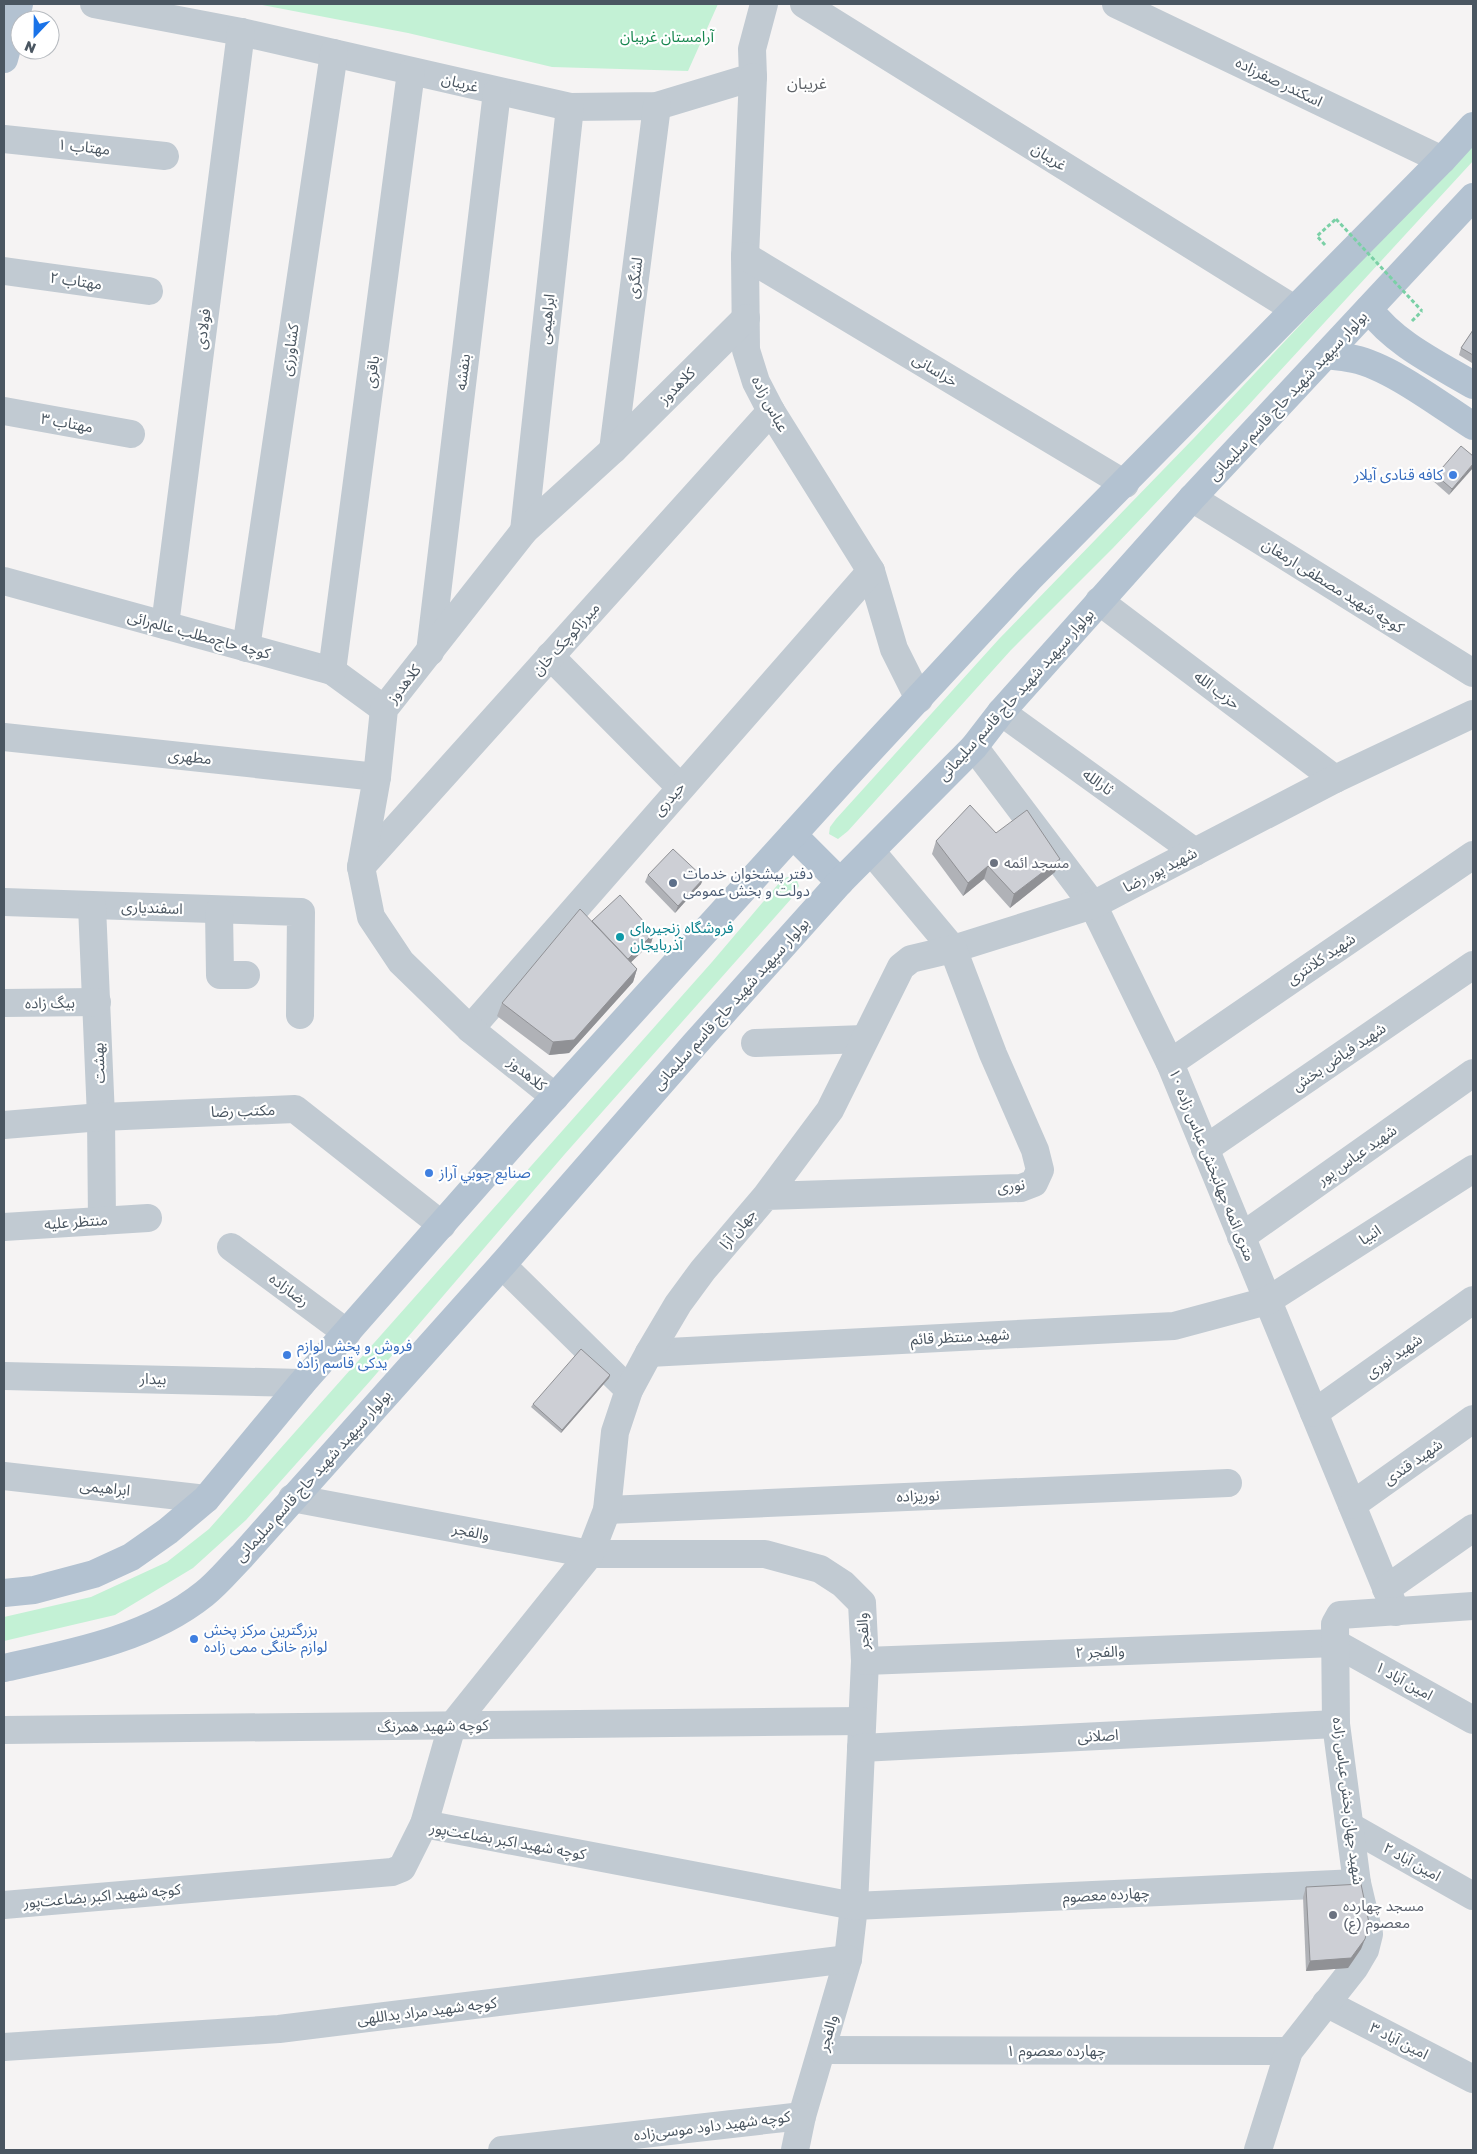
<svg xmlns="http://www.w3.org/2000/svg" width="1477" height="2154" font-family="'Golos Text','Noto Sans Arabic',sans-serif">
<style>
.green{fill:#c3f1d5}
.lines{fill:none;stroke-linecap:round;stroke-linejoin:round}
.path{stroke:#7ad0a6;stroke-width:3;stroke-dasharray:4 2.5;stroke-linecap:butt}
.minor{stroke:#c1cad2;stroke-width:28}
.major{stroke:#b3c2d1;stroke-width:28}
.path-bridge{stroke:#7ad0a6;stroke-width:3;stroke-dasharray:4 2.5;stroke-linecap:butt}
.wall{fill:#b0b2b7}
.shaded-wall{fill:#909195}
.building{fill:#cdcfd5;stroke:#909195}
.shop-dot{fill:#3f7fe0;stroke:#fff;stroke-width:2}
.worship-dot{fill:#6b7280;stroke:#fff;stroke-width:2}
.service-dot{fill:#5c6f8a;stroke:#fff;stroke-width:2}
.culture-dot{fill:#0f9aa8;stroke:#fff;stroke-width:2}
.labels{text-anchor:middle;stroke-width:4.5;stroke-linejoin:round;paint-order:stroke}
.park-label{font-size:15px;fill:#17864f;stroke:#fff}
.street-label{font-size:15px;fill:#4a5661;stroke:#fff}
.shop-label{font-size:15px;fill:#366cbe;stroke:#fff;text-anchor:start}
.worship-label{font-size:15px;fill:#5b616d;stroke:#fff;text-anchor:start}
.service-label{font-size:15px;fill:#4e5e75;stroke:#fff;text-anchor:start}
.culture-label{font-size:15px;fill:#0d838f;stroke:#fff;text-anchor:start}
.neighbourhood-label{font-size:16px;fill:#5f6368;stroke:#fff}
</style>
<rect width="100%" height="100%" fill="#f5f3f3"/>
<g class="green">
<path d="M257,4H718L688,71L552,67L408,33Z"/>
<path d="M1473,141V161L1244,410L1113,548L1011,650L848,831L838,839L829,834L830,827L836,819L999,639L1194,438Z"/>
<path d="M787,877L796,878L799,886L791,899L564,1155L371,1380L246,1520L193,1568L115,1615L4,1641V1617L91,1597L167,1562L209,1529L712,962L780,882Z"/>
</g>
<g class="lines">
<g class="path">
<path d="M1325,245L1317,236L1336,219"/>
<path d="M1412,321L1422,311"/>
</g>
<g class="minor">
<path d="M94,4L241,32L570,107L657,106L753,77L752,49L764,4"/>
<path d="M804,4L1294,309"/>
<path d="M1116,4L1442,160"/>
<path d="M753,77L745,256L746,350L756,382L771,411L871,571L894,649L919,699"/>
<path d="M4,139L165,156"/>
<path d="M745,256L1125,484"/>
<path d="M4,271L149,291"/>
<path d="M4,411L131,434"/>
<path d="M613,450L657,106"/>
<path d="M1192,498L1473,673"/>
<path d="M524,531L570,107"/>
<path d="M4,581L332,671L384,709"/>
<path d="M1099,601L1335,779"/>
<path d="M165,625L241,32"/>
<path d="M246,648L334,53"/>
<path d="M430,652L497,92"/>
<path d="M550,656L680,787"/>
<path d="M332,671L411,72"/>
<path d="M1001,712L1195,852"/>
<path d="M4,737L377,777"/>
<path d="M974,747L1093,905L1170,1063L1396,1612"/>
<path d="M871,851L953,949L1093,905L1335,779L1473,714"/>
<path d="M361,867L771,411"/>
<path d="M4,902L301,912L300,1015"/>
<path d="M92,906L101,1117L102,1221"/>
<path d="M219,911L220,975H246"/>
<path d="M4,1003L97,1002"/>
<path d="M470,1029L871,571"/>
<path d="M755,1043L864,1039"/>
<path d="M1170,1063L1473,855"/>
<path d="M555,1097L470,1029L401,962L371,917L361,867L377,777L384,709L524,531L613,450L746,318"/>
<path d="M4,1125L101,1117L295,1109L442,1225"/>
<path d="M1205,1149L1473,965"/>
<path d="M4,1227L148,1218"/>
<path d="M1241,1237L1473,1073"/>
<path d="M231,1247L347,1333"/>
<path d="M502,1265L629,1390"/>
<path d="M649,1353L1174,1326L1267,1301L1473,1169"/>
<path d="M4,1376L302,1383"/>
<path d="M1314,1413L1473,1300"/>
<path d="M4,1476L206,1499"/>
<path d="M292,1498L590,1554H765L820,1569L843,1584L862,1603L865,1661L854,1906L848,1959L802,2116L795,2150"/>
<path d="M1352,1505L1473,1419"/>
<path d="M607,1510L1228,1483"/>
<path d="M1386,1589L1473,1528"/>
<path d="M865,1661L1335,1643L1473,1720"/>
<path d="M4,1730L862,1721"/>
<path d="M861,1748L1336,1724"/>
<path d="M424,1824L452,1726L590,1554L607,1510L615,1432L629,1390L649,1353L678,1304L703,1270L766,1196L830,1110L901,967L911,959L953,949L993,1054L1035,1150L1040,1170L1034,1183L1021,1188L766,1196"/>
<path d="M1351,1827L1473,1896"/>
<path d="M4,1905L392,1872L402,1868L424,1824L854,1906L1357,1883"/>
<path d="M1326,2003L1473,2079"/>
<path d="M4,2047L279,2029L848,1959"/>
<path d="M823,2050L1289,2051"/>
<path d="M502,2150L802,2116"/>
<path d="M1258,2150L1289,2051L1355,1967L1365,1950L1369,1934L1357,1883L1336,1724L1335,1624L1340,1615L1473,1606"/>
</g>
<g class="major">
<path d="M4,59L19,4"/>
<path d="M1369,309C1395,344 1436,363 1473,385"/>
<path d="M1326,355C1335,356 1345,357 1354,359C1391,367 1440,405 1473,426"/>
<path d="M793,835L840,882"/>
<path d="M4,1593L34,1590L94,1574L131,1557L168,1531L206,1499L302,1383L522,1133L848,774L1029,579L1442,160L1473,126"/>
<path d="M4,1668C72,1653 148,1639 204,1594C218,1583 230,1568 242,1556L502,1265L694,1045L840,882L974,747L1001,712L1192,498L1473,197"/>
</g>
<path class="path-bridge" d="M1336,219L1422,311"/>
</g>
<g class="wall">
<path d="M1473,330V361L1472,363L1459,355L1461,348Z"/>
<path d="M1473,456L1449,495L1433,481L1436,475Z"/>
<path d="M996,833L1055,872L1010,908L984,879L963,896L932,854L936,841Z"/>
<path d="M648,875L701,884L675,913L645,882Z"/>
<path d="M592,921L654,933L651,943L631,962L637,969L633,982L569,1053L549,1055L497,1016L502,1003Z"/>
<path d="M610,1375L609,1378L561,1433L531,1407L533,1404Z"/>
<path d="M1306,1887L1365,1939L1361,1949L1348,1968L1306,1971L1303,1897Z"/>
</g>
<g class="shaded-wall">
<path d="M1473,464V468L1449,495L1452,489Z"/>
<path d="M1060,859L1055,872L1010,908L1014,894Z"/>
<path d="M988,866L984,879L963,896L968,883Z"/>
<path d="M704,878L701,884L675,913L678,906Z"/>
<path d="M654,933L651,943L624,969L628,959Z"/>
<path d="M637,969L633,982L569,1053L549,1055L553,1042Z"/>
<path d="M610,1375L609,1378L561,1433L562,1430Z"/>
<path d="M1365,1939L1361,1949L1348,1968L1306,1971L1310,1961Z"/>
</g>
<g class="building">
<path d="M1473,330V355L1461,348Z"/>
<path d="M1461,446L1473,456V464L1452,489L1436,475Z"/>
<path d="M970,805L996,833L1027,810L1060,859L1014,894L988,866L968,883L936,841Z"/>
<path d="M673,849L704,878L678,906L648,875Z"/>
<path d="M620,895L654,933L628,959L592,921Z"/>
<path d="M580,909L637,969L574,1040L553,1042L502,1003Z"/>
<path d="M581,1349L610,1375L562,1430L533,1404Z"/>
<path d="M1361,1884L1369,1923L1365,1939L1351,1958L1310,1961L1306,1887Z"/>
</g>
<g class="shop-dot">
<circle cx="1453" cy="475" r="5"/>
<circle cx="429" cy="1173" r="5"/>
<circle cx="287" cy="1355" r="5"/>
<circle cx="194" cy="1639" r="5"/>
</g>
<g class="worship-dot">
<circle cx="994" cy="863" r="5"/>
<circle cx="1333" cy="1915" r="5"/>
</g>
<circle class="service-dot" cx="673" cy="883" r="5"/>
<circle class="culture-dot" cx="620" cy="937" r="5"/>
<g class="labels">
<g class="park-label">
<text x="667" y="42">آرامستان غریبان</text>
</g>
<g class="street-label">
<text transform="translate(1279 82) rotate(26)" y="5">اسکندر صفرزاده</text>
<text transform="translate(460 83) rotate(14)" y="5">غریبان</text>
<text transform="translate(84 147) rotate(6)" y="5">مهتاب ۱</text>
<text transform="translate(1049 157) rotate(32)" y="5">غریبان</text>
<text transform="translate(635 278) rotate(-83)" y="5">لشگری</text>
<text transform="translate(76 281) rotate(8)" y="5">مهتاب ۲</text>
<text transform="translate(547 319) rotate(-84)" y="5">ابراهیمی</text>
<text transform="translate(203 329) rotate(-83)" y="5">فولادی</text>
<text transform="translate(290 350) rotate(-82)" y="5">کشاورزی</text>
<text transform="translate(935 370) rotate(31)" y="5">خراسانی</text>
<text transform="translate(372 372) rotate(-82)" y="5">باقری</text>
<text transform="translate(463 372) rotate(-83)" y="5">بنفشه</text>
<text transform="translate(677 386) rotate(-45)" y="5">کلاهدوز</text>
<text transform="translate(1288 396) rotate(-47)" y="5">بولوار سپهبد شهید حاج قاسم سلیمانی</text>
<text transform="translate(770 404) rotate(62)" y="5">عباس زاده</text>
<text transform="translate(67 423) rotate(10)" y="5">مهتاب ۳</text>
<text transform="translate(1333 586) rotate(32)" y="5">کوچه شهید مصطفی ارمغان</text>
<text transform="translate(199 635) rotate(15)" y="5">کوچه حاج‌مطلب عالم‌رائی</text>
<text transform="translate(566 639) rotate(-48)" y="5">میرزاکوچک خان</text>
<text transform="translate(404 684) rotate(-52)" y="5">کلاهدوز</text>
<text transform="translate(1217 690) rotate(37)" y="5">حزب الله</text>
<text transform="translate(1016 695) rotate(-48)" y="5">بولوار سپهبد شهید حاج قاسم سلیمانی</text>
<text transform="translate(190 757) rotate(6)" y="5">مطهری</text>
<text transform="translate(1098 782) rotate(36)" y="5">ثارالله</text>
<text transform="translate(669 799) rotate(-49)" y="5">حیدری</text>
<text transform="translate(1160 870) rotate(-27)" y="5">شهید پور رضا</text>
<text transform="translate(152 908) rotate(2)" y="5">اسفندیاری</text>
<text transform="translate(1321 959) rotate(-34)" y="5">شهید کلانتری</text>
<text transform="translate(50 1003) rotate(-1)" y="5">بیگ زاده</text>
<text transform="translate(731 1004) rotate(-48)" y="5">بولوار سپهبد شهید حاج قاسم سلیمانی</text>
<text transform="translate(1339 1057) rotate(-34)" y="5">شهید فیاض بخش</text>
<text transform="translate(99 1063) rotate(-92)" y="5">بهشت</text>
<text transform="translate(527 1074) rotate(39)" y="5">کلاهدوز</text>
<text transform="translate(243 1111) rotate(-2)" y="5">مکتب رضا</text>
<text transform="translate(1357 1155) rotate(-35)" y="5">شهید عباس پور</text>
<text transform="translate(1212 1165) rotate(68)" y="5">۱۰ متری ائمه جهانبخش عباس زاده</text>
<text transform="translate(1011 1186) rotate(-7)" y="5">نوری</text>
<text transform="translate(76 1222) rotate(-4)" y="5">منتظر علیه</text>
<text transform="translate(738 1229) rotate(-50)" y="5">جهان آرا</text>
<text transform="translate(1370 1235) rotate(-33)" y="5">انبیا</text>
<text transform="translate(289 1290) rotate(37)" y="5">رضازاده</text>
<text transform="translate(960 1337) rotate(-3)" y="5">شهید منتظر قائم</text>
<text transform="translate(1394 1356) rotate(-35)" y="5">شهید نوری</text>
<text transform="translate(153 1379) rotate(1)" y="5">بیدار</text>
<text transform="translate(1413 1462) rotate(-35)" y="5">شهید قندی</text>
<text transform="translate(313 1476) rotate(-48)" y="5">بولوار سپهبد شهید حاج قاسم سلیمانی</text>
<text transform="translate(105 1488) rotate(6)" y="5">ابراهیمی</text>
<text transform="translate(918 1496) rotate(-2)" y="5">نوریزاده</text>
<text transform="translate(471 1532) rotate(11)" y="5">والفجر</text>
<text transform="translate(863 1631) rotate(-93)" y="5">والفجر</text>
<text transform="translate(1100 1652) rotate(-2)" y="5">والفجر ۲</text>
<text transform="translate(1404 1681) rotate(29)" y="5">۱ امین آباد</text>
<text transform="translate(433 1726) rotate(-1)" y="5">کوچه شهید همرنگ</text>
<text transform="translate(1098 1736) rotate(-3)" y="5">اصلانی</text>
<text transform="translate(1348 1801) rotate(83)" y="5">شهید جهان بخش عباس زاده</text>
<text transform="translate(508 1841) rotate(10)" y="5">کوچه شهید اکبر بضاعت‌پور</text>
<text transform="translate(1412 1862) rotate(29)" y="5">۲ امین آباد</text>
<text transform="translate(1106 1895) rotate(-3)" y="5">چهارده معصوم</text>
<text transform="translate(102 1896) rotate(-5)" y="5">کوچه شهید اکبر بضاعت‌پور</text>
<text transform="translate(427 2011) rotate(-7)" y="5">کوچه شهید مراد یداللهی</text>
<text transform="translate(828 2033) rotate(-74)" y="5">والفجر</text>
<text transform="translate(1399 2041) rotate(27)" y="5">۳ امین آباد</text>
<text x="1056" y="2056">چهارده معصوم ۱</text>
<text transform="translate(712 2126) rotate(-7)" y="5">کوچه شهید داود موسی‌زاده</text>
</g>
<g class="shop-label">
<text x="1443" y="480" text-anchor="end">کافه قنادی آیلار</text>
<text x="439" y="1178">صنايع چوبي آراز</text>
<text x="297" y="1351">فروش و پخش لوازم<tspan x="297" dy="17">یدکی قاسم زاده</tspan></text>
<text x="204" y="1635">بزرگترین مرکز پخش<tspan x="204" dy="17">لوازم خانگی ممی زاده</tspan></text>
</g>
<g class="worship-label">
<text x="1004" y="868">مسجد ائمه</text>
<text x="1343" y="1911">مسجد چهارده<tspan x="1343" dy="17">معصوم (ع)</tspan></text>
</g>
<g class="service-label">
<text x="683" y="879">دفتر پیشخوان خدمات<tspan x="683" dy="17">دولت و بخش عمومی</tspan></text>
</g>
<g class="culture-label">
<text x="630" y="933">فروشگاه زنجیره‌ای<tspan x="630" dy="17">آذربایجان</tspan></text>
</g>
<g class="neighbourhood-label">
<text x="807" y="89">غریبان</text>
</g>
</g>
<rect width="1477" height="2154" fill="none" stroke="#4a5661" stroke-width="10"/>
<g transform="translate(35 35) rotate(202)"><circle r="24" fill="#ffffff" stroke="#b7bbc0"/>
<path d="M0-4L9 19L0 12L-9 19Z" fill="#1a73e8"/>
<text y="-8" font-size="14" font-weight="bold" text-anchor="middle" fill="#4a5661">N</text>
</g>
</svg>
